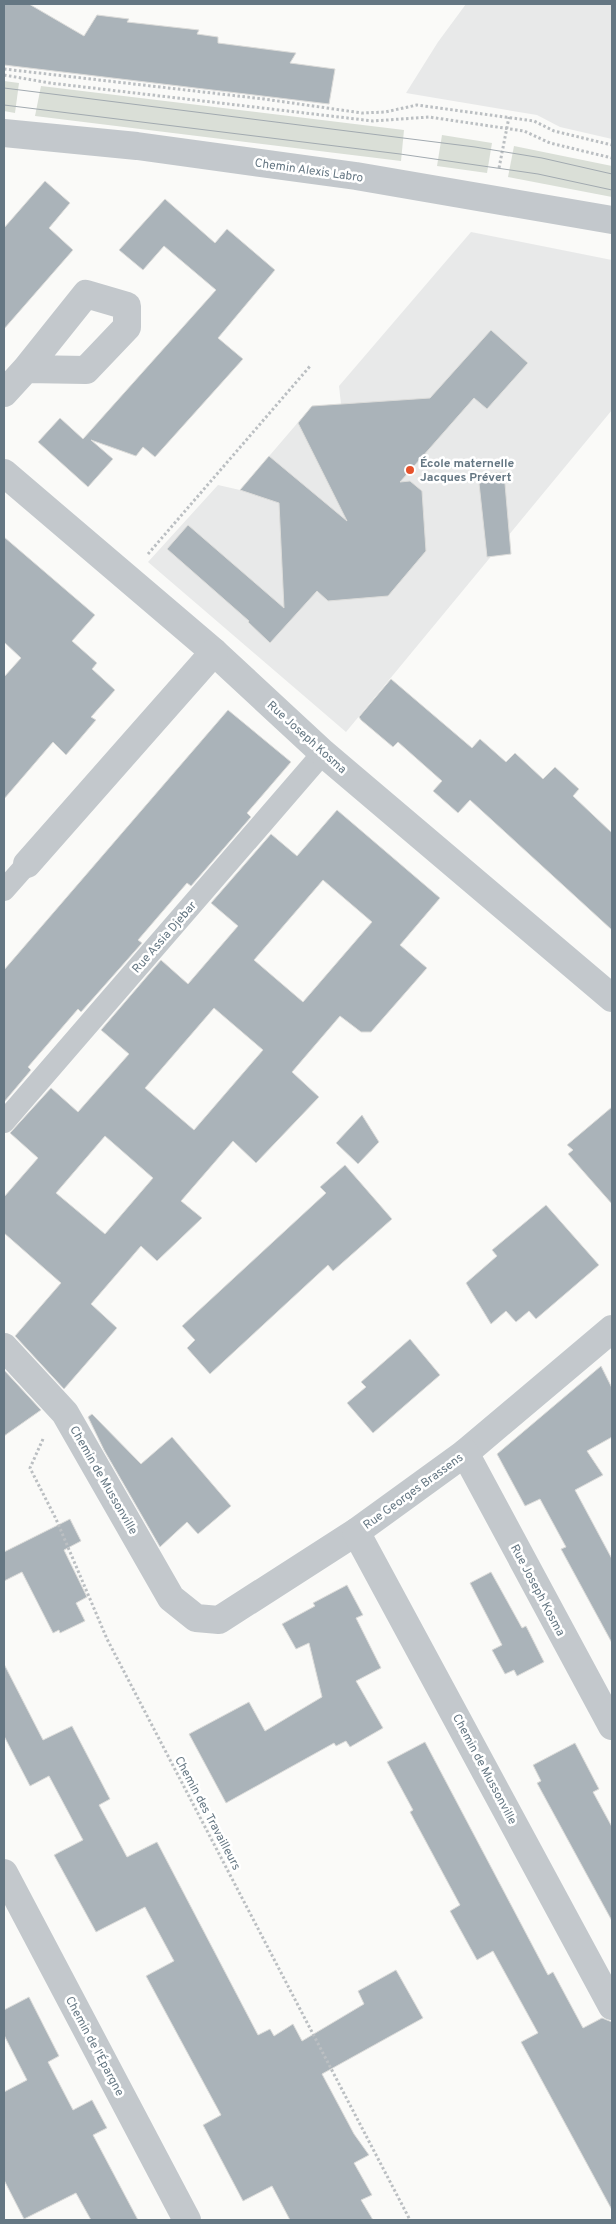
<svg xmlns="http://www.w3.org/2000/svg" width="616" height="2224" font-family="Overpass,sans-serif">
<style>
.built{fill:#e8e9e9}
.green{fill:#dadfd7}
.building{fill:#aab3b9;stroke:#dcdcda;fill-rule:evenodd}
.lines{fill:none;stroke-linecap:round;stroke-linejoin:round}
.path{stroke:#bbbfc2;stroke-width:3;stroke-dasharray:2.5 2.5;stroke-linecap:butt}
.pedestrian{stroke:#c3c8cc;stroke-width:22}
.minor{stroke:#c3c8cc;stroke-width:28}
.tertiary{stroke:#c3c8cc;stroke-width:28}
.tram{stroke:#a2aab0;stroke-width:1}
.poi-dot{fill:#e6522c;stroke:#fff;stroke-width:2}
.labels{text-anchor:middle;stroke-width:5;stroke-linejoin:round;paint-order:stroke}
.street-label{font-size:12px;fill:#657783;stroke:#fff}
.poi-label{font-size:12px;font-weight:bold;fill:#657783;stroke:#fff;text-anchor:start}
</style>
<rect width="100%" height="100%" fill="#fafaf8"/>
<g class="built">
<path d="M466,4H612V139L560,127L537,115L406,93L438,42Z"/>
<path d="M471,232L612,260V410L346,732L148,562L218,485L240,490L312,406L341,404L339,386Z"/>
</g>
<g class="green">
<path d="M4,81L19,83L15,113L4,111Z"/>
<path d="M41,86L404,130L401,161L35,116Z"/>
<path d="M442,135L492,143L487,173L437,166Z"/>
<path d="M514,146L612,166V197L508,177Z"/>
</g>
<g class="building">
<path d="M4,4H29L84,36L97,15L129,19L127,22L199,30L197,34L218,37V43L296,53L290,63L335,69L329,104L4,65Z"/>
<path d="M45,181L70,203L49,228L73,250L4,329V228Z"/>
<path d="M165,199L215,243L227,229L275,270L218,338L243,359L155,457L143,447L136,456L91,440L113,459L88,487L38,442L60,418L83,439L216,290L164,246L143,270L119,250Z"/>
<path d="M491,330L528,363L487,409L474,398L400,482L410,481L422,491L426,551L388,596L328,601L317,591L270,643L248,622L249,621L167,549L188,525L284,608L279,503L240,490L269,456L347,521L298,423L312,406L430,398Z"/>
<path d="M504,472L511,554L487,557L478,474Z"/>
<path d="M4,537L95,615L72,641L97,663L92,669L115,690L91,717L96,720L66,755L53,742L4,799V677L21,658L4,642Z"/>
<path d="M391,679L472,748L480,739L506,762L515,753L543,779L555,767L579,789L573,796L612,833V930L470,800L458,813L433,791L442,781L398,742L393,747L361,720L359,717Z"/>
<path d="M228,710L291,762L247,813L251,817L191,886L187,883L138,940L142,943L81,1012L78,1009L28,1067L31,1070L4,1102V970Z"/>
<path d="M337,810L440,898L400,945L427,968L371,1032H361L340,1016L292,1072L319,1097L256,1163L233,1141L181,1201L202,1218L157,1261L141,1246L91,1304L117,1328L64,1389L15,1336L61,1283L4,1233V1197L38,1158L10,1133L51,1088L78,1112L129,1054L101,1030L161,960L188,984L238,926L211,903L271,834L297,856ZM323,880L372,922L303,1002L254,960ZM214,1008L263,1050L194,1130L145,1088ZM105,1136L153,1178L105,1234L56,1193Z"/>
<path d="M612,1107V1204L568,1154L573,1150L567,1145Z"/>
<path d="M362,1115L379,1142L358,1164L336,1143Z"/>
<path d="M345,1165L392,1219L333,1271L328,1265L210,1374L187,1348L195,1340L182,1326L326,1193L320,1187Z"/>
<path d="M546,1205L599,1265L536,1319L529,1311L516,1322L506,1311L491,1324L466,1283L497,1256L492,1250Z"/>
<path d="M410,1339L440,1375L373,1433L347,1403L366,1387L361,1382Z"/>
<path d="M601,1366L612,1388V1437L587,1451L603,1475L575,1490L612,1559V1643L561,1549L566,1547L540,1499L525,1506L497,1454Z"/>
<path d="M4,1370L41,1410L4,1436Z"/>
<path d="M92,1414L141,1464L172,1437L231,1506L198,1534L187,1522L160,1547L104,1450L88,1417Z"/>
<path d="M70,1519L81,1541L64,1550L87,1597L76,1603L85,1621L60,1633L59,1630L53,1633L22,1572L4,1581V1552Z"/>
<path d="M491,1572L522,1628L526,1626L544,1662L517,1676L514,1670L505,1674L492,1650L502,1645L470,1583Z"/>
<path d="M347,1585L363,1615L356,1618L381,1668L356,1681L383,1728L350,1747L346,1741L336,1746L334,1743L226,1803L189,1734L249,1702L265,1731L322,1697L309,1643L296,1649L282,1624L315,1606L313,1603Z"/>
<path d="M4,1664L43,1740L72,1726L110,1799L99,1805L127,1857L157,1842L258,2035L270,2029L274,2036L293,2024L302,2041L364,2004L358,1991L396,1970L423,2018L322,2074L354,2134L369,2155L354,2163L372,2195L361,2200L373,2220H290L272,2186L243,2201L203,2125L221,2115L146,1976L174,1961L145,1907L96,1932L54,1855L83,1840L49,1776L30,1786L4,1736Z"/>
<path d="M425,1742L548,1975L553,1972L583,2028L602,2018L612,2022V2210L521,2042L538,2033L493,1951L477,1960L450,1911L460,1905L410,1812L413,1810L387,1762Z"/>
<path d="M575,1743L599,1789L593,1792L612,1827V1921L537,1783L541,1781L533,1765Z"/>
<path d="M29,1997L59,2056L48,2062L73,2110L92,2100L107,2128L93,2135L138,2220H91L76,2193L24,2219L4,2180V2092L27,2080L4,2035V2010Z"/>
</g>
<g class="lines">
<g class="path">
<path d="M4,69L264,99L362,113L385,112L417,105L534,121L554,131L612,145"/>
<path d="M4,75L50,83L373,121L429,117L524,131L550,143L612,158"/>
<path d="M499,168L509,117"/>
<path d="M148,554L311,365"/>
<path d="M43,1439L30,1468L56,1519L107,1639L410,2220"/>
</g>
<g class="pedestrian">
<path d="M4,890L27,864"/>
<path d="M4,1122L323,753"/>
</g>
<g class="minor">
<path d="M4,393L26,369L86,294L127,306V327L86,370L26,369"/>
<path d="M4,473L214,652L323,753L612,998"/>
<path d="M27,864L214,652"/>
<path d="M4,1347L65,1413L171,1598L196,1618L219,1620L356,1532L465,1453L612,1329"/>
<path d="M465,1453L612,1726"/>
<path d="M356,1532L612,2006"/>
<path d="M4,1873L187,2220"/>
</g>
<path class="tertiary" d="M4,133L137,146L356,176L612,220"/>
<g class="tram">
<path d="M4,88L475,147L542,158L612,174"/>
<path d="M4,105L400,154L538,174L612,190"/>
</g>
</g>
<circle class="poi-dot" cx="410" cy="470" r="5"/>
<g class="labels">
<g class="street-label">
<text transform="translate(309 170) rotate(8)" y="4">Chemin Alexis Labro</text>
<text transform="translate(307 737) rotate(42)" y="4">Rue Joseph Kosma</text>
<text transform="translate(164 937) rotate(-49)" y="4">Rue Assia Djebar</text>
<text transform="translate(104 1480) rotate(60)" y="4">Chemin de Mussonville</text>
<text transform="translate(413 1491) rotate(-36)" y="4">Rue Georges Brassens</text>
<text transform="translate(538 1590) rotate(62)" y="4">Rue Joseph Kosma</text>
<text transform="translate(485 1769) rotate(62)" y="4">Chemin de Mussonville</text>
<text transform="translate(208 1813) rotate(62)" y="4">Chemin des Travailleurs</text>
<text transform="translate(95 2046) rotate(62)" y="4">Chemin de l'Épargne</text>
</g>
<g class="poi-label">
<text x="420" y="467">École maternelle<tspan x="420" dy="14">Jacques Prévert</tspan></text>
</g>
</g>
<rect width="616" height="2224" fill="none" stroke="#657783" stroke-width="10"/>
</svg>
